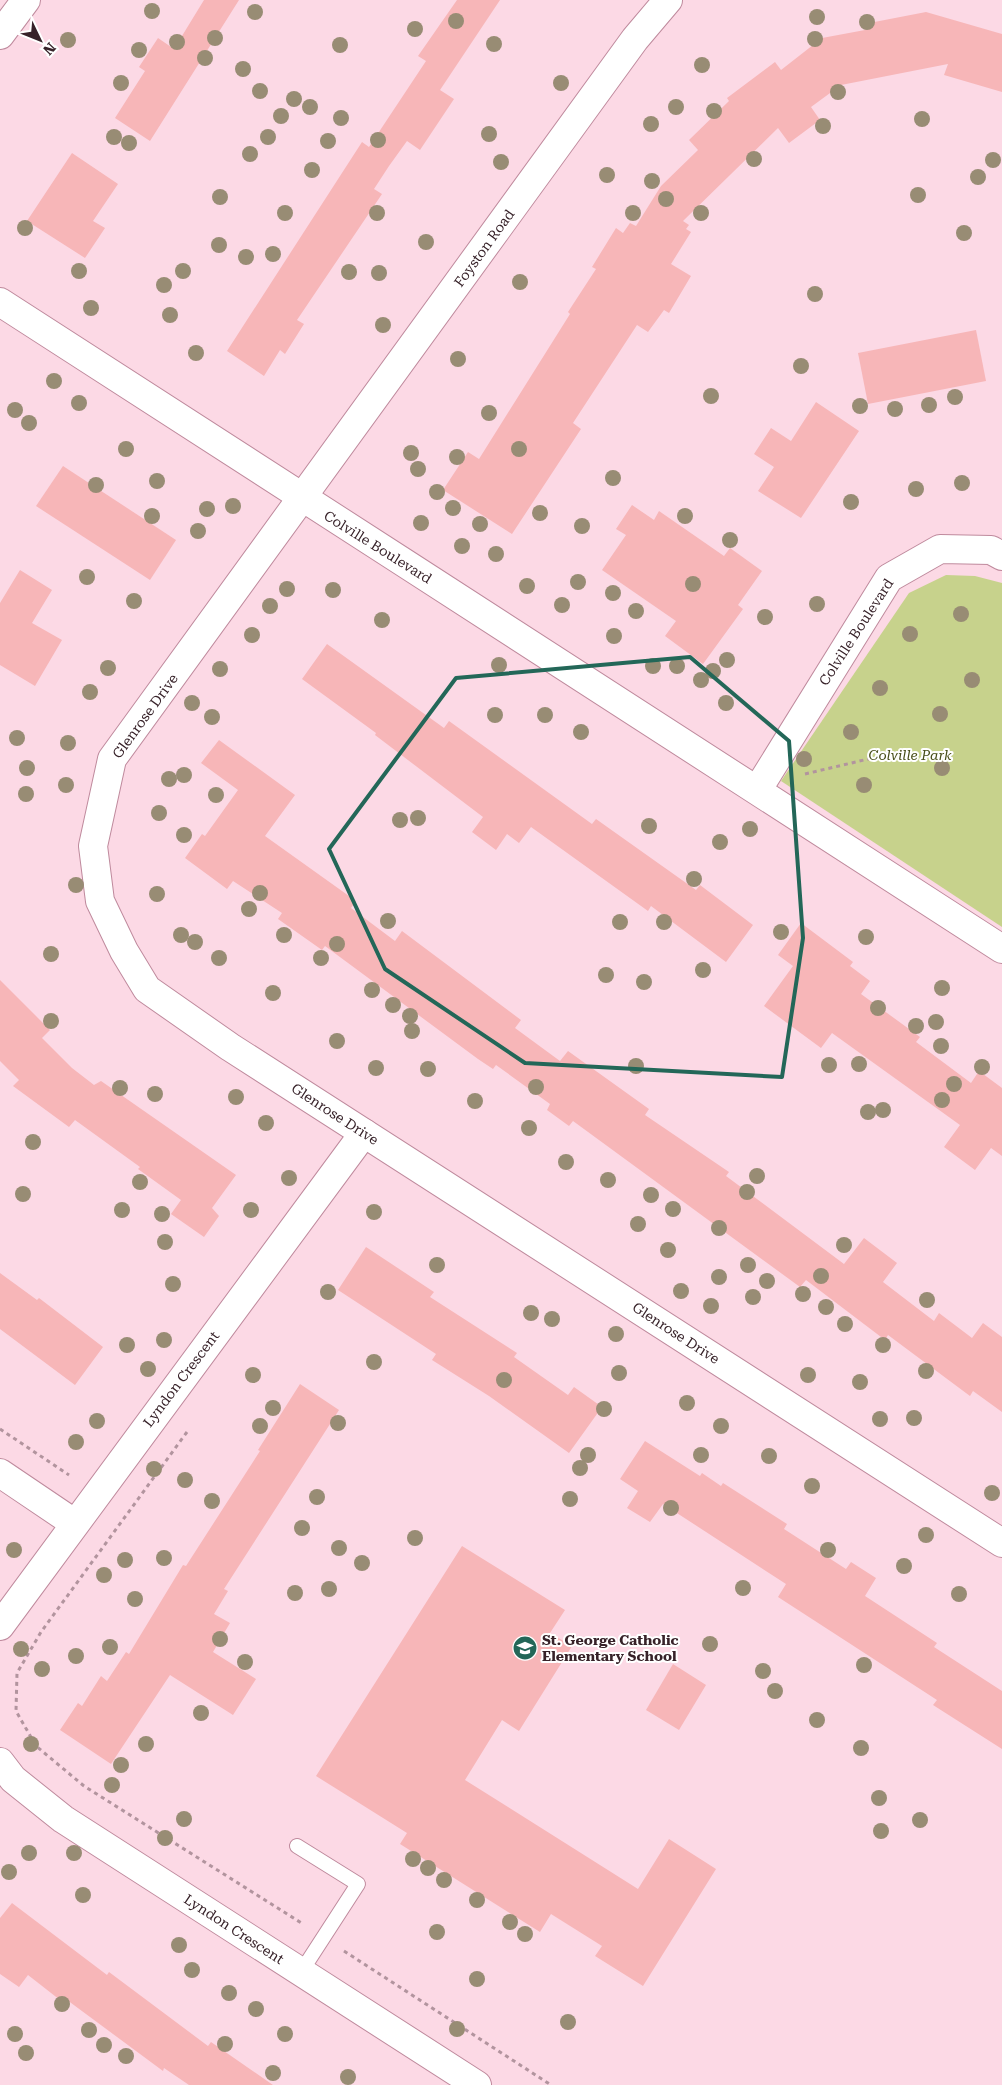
<svg xmlns="http://www.w3.org/2000/svg" width="1002" height="2085" font-family="'Roboto Serif',serif">
<style>
.green{fill:#c7d28c}
.building{fill:#f7b6b8}
.lines{fill:none;stroke-linecap:round;stroke-linejoin:round}
.lane-casing{stroke:#bf8a9d;stroke-width:16}
.street-casing{stroke:#bf8a9d;stroke-width:30}
.secondary-casing{stroke:#bf8a9d;stroke-width:30}
.path{stroke:#b2949e;stroke-width:3;stroke-dasharray:4 4;stroke-linecap:butt}
.lane{stroke:#fff;stroke-width:14}
.street{stroke:#fff;stroke-width:28}
.secondary{stroke:#fff;stroke-width:28}
.tree{fill:#988c74}
.marked{fill:none;stroke:#236758;stroke-width:4;stroke-linejoin:round}
.labels{text-anchor:middle;stroke-width:4;stroke-linejoin:round;paint-order:stroke}
.street-label{font-size:14px;fill:#372229;stroke:#fff}
.park-label{font-size:14px;font-style:italic;fill:#474d18;stroke:#fff}
.poi-label{font-size:14px;font-weight:bold;fill:#372229;stroke:#fff;text-anchor:start}
</style>
<rect width="100%" height="100%" fill="#fcd9e5"/>
<path class="green" d="M946,575L975,576L1002,583V927L781,781L909,593Z"/>
<g class="building">
<path d="M204,0H239L150,141L115,118L145,71L139,67L158,38L174,49Z"/>
<path d="M457,0H500L440,90L454,99L420,150L407,141L389,166L374,189L382,194L297,320L304,324L285,354L280,350L264,376L227,351L362,142L369,147L426,61L418,56Z"/>
<path d="M926,12L1002,34V92L944,75L948,64L841,85L811,107L820,120L789,143L778,128L683,221L689,225L686,229L691,232L671,264L691,276L669,313L664,310L648,332L637,325L573,423L581,429L512,534L443,490L468,452L479,459L570,314L568,312L596,269L592,267L616,228L623,233L630,223L636,226L661,186L698,150L689,140L729,101L727,98L775,62L781,70L822,38L865,30L864,24Z"/>
<path d="M72,153L118,184L93,221L105,228L85,258L27,221Z"/>
<path d="M976,330L986,381L868,404L858,353Z"/>
<path d="M816,402L859,431L801,518L758,491L774,467L754,454L771,428L791,441Z"/>
<path d="M63,466L176,540L150,580L36,506Z"/>
<path d="M632,505L654,520L659,511L724,556L730,548L762,571L738,605L743,609L703,664L665,636L676,621L602,570L626,535L616,529Z"/>
<path d="M20,570L52,590L32,623L62,640L35,686L0,665V603Z"/>
<path d="M327,644L444,728L449,721L592,824L596,819L696,890L700,885L753,925L726,962L651,906L648,911L531,827L519,843L507,834L496,850L472,832L483,817L375,735L376,733L302,679Z"/>
<path d="M219,740L295,795L265,836L356,901L351,908L395,941L402,931L521,1020L515,1028L560,1061L568,1051L649,1109L645,1115L729,1172L726,1176L844,1264L864,1238L897,1263L883,1282L934,1321L939,1313L972,1338L983,1323L1002,1337V1412L973,1391L970,1396L888,1335L885,1340L806,1280L800,1287L573,1121L569,1126L547,1110L550,1104L496,1065L493,1069L478,1059L325,946L322,950L278,919L282,913L233,881L227,889L185,858L202,834L205,836L238,790L201,763Z"/>
<path d="M801,923L853,962L850,966L870,981L861,994L920,1037L916,1042L971,1083L979,1071L1002,1088V1156L991,1148L975,1170L944,1147L960,1125L832,1033L821,1048L764,1006L793,966L778,955Z"/>
<path d="M0,980L50,1030L42,1038L72,1068L94,1085L101,1081L236,1175L212,1208L219,1216L204,1237L171,1214L181,1200L138,1169L140,1167L75,1120L69,1127L13,1086L19,1080L0,1061Z"/>
<path d="M366,1247L434,1292L430,1297L517,1353L514,1357L568,1395L574,1387L602,1407L569,1453L489,1396L432,1360L436,1354L338,1290Z"/>
<path d="M0,1273L37,1300L39,1298L103,1347L75,1385L0,1329Z"/>
<path d="M300,1384L339,1410L224,1589L228,1591L214,1614L230,1623L213,1652L256,1679L233,1715L170,1675L111,1764L60,1730L78,1703L82,1706L101,1676L107,1681L126,1652L129,1654L183,1565L186,1566L260,1451L258,1450Z"/>
<path d="M645,1441L700,1476L702,1473L721,1486L723,1483L787,1524L784,1529L846,1569L851,1562L876,1578L865,1596L937,1643L934,1647L1002,1691V1749L933,1705L937,1700L778,1597L786,1584L663,1504L650,1522L627,1508L638,1491L620,1479Z"/>
<path d="M462,1546L565,1610L550,1633L572,1646L519,1731L502,1720L465,1780L638,1889L669,1839L716,1869L643,1986L595,1956L602,1946L551,1914L540,1932L400,1844L407,1833L316,1776Z"/>
<path d="M673,1664L706,1685L679,1730L646,1710Z"/>
<path d="M12,1903L107,1975L109,1972L208,2046L211,2042L273,2085H189L164,2068L163,2071L63,1997L60,2000L28,1975L19,1987L0,1974V1918Z"/>
</g>
<g class="lines">
<defs>
<path id="lane" d="M297,1846L358,1884L301,1972"/>
<g id="street">
<path d="M668,0L635,39L112,759L93,846L100,901L124,951L147,989L230,1047L1002,1543"/>
<path d="M0,302C333,519 670,731 1002,949"/>
<path d="M758,789L889,578L940,549L991,550L1002,556"/>
<path d="M0,1473L74,1523"/>
<path d="M0,1626L364,1133"/>
<path d="M0,1762L13,1779L63,1819L477,2085"/>
</g>
<path id="secondary" d="M0,35L26,0"/>
</defs>
<use href="#lane" class="lane-casing"/>
<use href="#street" class="street-casing"/>
<use href="#secondary" class="secondary-casing"/>
<g class="path">
<path d="M805,774L902,751"/>
<path d="M0,1429L69,1475"/>
<path d="M187,1432L41,1632L17,1673L16,1711L36,1746L84,1786L303,1924"/>
<path d="M344,1951L551,2085"/>
</g>
<use href="#lane" class="lane"/>
<use href="#street" class="street"/>
<use href="#secondary" class="secondary"/>
</g>
<g class="tree">
<circle cx="152" cy="11" r="8"/>
<circle cx="255" cy="12" r="8"/>
<circle cx="817" cy="17" r="8"/>
<circle cx="456" cy="21" r="8"/>
<circle cx="867" cy="22" r="8"/>
<circle cx="415" cy="29" r="8"/>
<circle cx="215" cy="38" r="8"/>
<circle cx="815" cy="39" r="8"/>
<circle cx="68" cy="40" r="8"/>
<circle cx="177" cy="42" r="8"/>
<circle cx="494" cy="44" r="8"/>
<circle cx="340" cy="45" r="8"/>
<circle cx="139" cy="50" r="8"/>
<circle cx="205" cy="58" r="8"/>
<circle cx="702" cy="65" r="8"/>
<circle cx="243" cy="69" r="8"/>
<circle cx="121" cy="83" r="8"/>
<circle cx="561" cy="83" r="8"/>
<circle cx="260" cy="91" r="8"/>
<circle cx="838" cy="92" r="8"/>
<circle cx="294" cy="99" r="8"/>
<circle cx="310" cy="107" r="8"/>
<circle cx="676" cy="107" r="8"/>
<circle cx="714" cy="111" r="8"/>
<circle cx="281" cy="116" r="8"/>
<circle cx="341" cy="118" r="8"/>
<circle cx="922" cy="119" r="8"/>
<circle cx="651" cy="124" r="8"/>
<circle cx="823" cy="126" r="8"/>
<circle cx="489" cy="134" r="8"/>
<circle cx="114" cy="137" r="8"/>
<circle cx="268" cy="137" r="8"/>
<circle cx="378" cy="140" r="8"/>
<circle cx="328" cy="141" r="8"/>
<circle cx="129" cy="143" r="8"/>
<circle cx="250" cy="154" r="8"/>
<circle cx="754" cy="159" r="8"/>
<circle cx="993" cy="160" r="8"/>
<circle cx="501" cy="162" r="8"/>
<circle cx="312" cy="170" r="8"/>
<circle cx="607" cy="175" r="8"/>
<circle cx="978" cy="177" r="8"/>
<circle cx="652" cy="181" r="8"/>
<circle cx="918" cy="195" r="8"/>
<circle cx="220" cy="197" r="8"/>
<circle cx="666" cy="199" r="8"/>
<circle cx="285" cy="213" r="8"/>
<circle cx="377" cy="213" r="8"/>
<circle cx="633" cy="213" r="8"/>
<circle cx="701" cy="213" r="8"/>
<circle cx="25" cy="228" r="8"/>
<circle cx="964" cy="233" r="8"/>
<circle cx="426" cy="242" r="8"/>
<circle cx="219" cy="245" r="8"/>
<circle cx="273" cy="254" r="8"/>
<circle cx="246" cy="257" r="8"/>
<circle cx="79" cy="271" r="8"/>
<circle cx="183" cy="271" r="8"/>
<circle cx="349" cy="272" r="8"/>
<circle cx="379" cy="273" r="8"/>
<circle cx="520" cy="282" r="8"/>
<circle cx="164" cy="285" r="8"/>
<circle cx="815" cy="294" r="8"/>
<circle cx="91" cy="308" r="8"/>
<circle cx="170" cy="315" r="8"/>
<circle cx="383" cy="325" r="8"/>
<circle cx="196" cy="353" r="8"/>
<circle cx="458" cy="359" r="8"/>
<circle cx="801" cy="366" r="8"/>
<circle cx="54" cy="381" r="8"/>
<circle cx="711" cy="396" r="8"/>
<circle cx="955" cy="397" r="8"/>
<circle cx="79" cy="403" r="8"/>
<circle cx="929" cy="405" r="8"/>
<circle cx="860" cy="406" r="8"/>
<circle cx="895" cy="409" r="8"/>
<circle cx="15" cy="410" r="8"/>
<circle cx="489" cy="413" r="8"/>
<circle cx="29" cy="423" r="8"/>
<circle cx="126" cy="449" r="8"/>
<circle cx="519" cy="449" r="8"/>
<circle cx="411" cy="453" r="8"/>
<circle cx="457" cy="457" r="8"/>
<circle cx="418" cy="469" r="8"/>
<circle cx="613" cy="478" r="8"/>
<circle cx="157" cy="481" r="8"/>
<circle cx="962" cy="483" r="8"/>
<circle cx="96" cy="485" r="8"/>
<circle cx="916" cy="489" r="8"/>
<circle cx="437" cy="492" r="8"/>
<circle cx="851" cy="502" r="8"/>
<circle cx="233" cy="506" r="8"/>
<circle cx="453" cy="508" r="8"/>
<circle cx="207" cy="509" r="8"/>
<circle cx="540" cy="513" r="8"/>
<circle cx="152" cy="516" r="8"/>
<circle cx="685" cy="516" r="8"/>
<circle cx="421" cy="523" r="8"/>
<circle cx="480" cy="524" r="8"/>
<circle cx="582" cy="526" r="8"/>
<circle cx="198" cy="531" r="8"/>
<circle cx="730" cy="540" r="8"/>
<circle cx="462" cy="546" r="8"/>
<circle cx="496" cy="554" r="8"/>
<circle cx="87" cy="577" r="8"/>
<circle cx="578" cy="582" r="8"/>
<circle cx="693" cy="584" r="8"/>
<circle cx="527" cy="586" r="8"/>
<circle cx="287" cy="589" r="8"/>
<circle cx="333" cy="590" r="8"/>
<circle cx="613" cy="593" r="8"/>
<circle cx="134" cy="601" r="8"/>
<circle cx="817" cy="604" r="8"/>
<circle cx="562" cy="605" r="8"/>
<circle cx="270" cy="606" r="8"/>
<circle cx="636" cy="611" r="8"/>
<circle cx="961" cy="614" r="8"/>
<circle cx="765" cy="617" r="8"/>
<circle cx="382" cy="620" r="8"/>
<circle cx="910" cy="634" r="8"/>
<circle cx="252" cy="635" r="8"/>
<circle cx="614" cy="636" r="8"/>
<circle cx="727" cy="660" r="8"/>
<circle cx="499" cy="665" r="8"/>
<circle cx="653" cy="666" r="8"/>
<circle cx="677" cy="666" r="8"/>
<circle cx="108" cy="668" r="8"/>
<circle cx="220" cy="669" r="8"/>
<circle cx="713" cy="671" r="8"/>
<circle cx="701" cy="680" r="8"/>
<circle cx="972" cy="680" r="8"/>
<circle cx="880" cy="688" r="8"/>
<circle cx="90" cy="692" r="8"/>
<circle cx="192" cy="703" r="8"/>
<circle cx="726" cy="703" r="8"/>
<circle cx="940" cy="714" r="8"/>
<circle cx="495" cy="715" r="8"/>
<circle cx="545" cy="715" r="8"/>
<circle cx="212" cy="717" r="8"/>
<circle cx="581" cy="732" r="8"/>
<circle cx="851" cy="732" r="8"/>
<circle cx="17" cy="738" r="8"/>
<circle cx="68" cy="743" r="8"/>
<circle cx="804" cy="759" r="8"/>
<circle cx="27" cy="768" r="8"/>
<circle cx="942" cy="768" r="8"/>
<circle cx="184" cy="775" r="8"/>
<circle cx="169" cy="779" r="8"/>
<circle cx="66" cy="785" r="8"/>
<circle cx="864" cy="785" r="8"/>
<circle cx="26" cy="794" r="8"/>
<circle cx="216" cy="795" r="8"/>
<circle cx="159" cy="813" r="8"/>
<circle cx="418" cy="818" r="8"/>
<circle cx="400" cy="820" r="8"/>
<circle cx="649" cy="826" r="8"/>
<circle cx="750" cy="829" r="8"/>
<circle cx="184" cy="835" r="8"/>
<circle cx="720" cy="842" r="8"/>
<circle cx="694" cy="879" r="8"/>
<circle cx="76" cy="885" r="8"/>
<circle cx="260" cy="893" r="8"/>
<circle cx="157" cy="894" r="8"/>
<circle cx="249" cy="909" r="8"/>
<circle cx="388" cy="921" r="8"/>
<circle cx="620" cy="922" r="8"/>
<circle cx="664" cy="922" r="8"/>
<circle cx="781" cy="932" r="8"/>
<circle cx="181" cy="935" r="8"/>
<circle cx="284" cy="935" r="8"/>
<circle cx="866" cy="937" r="8"/>
<circle cx="195" cy="942" r="8"/>
<circle cx="337" cy="944" r="8"/>
<circle cx="51" cy="954" r="8"/>
<circle cx="219" cy="958" r="8"/>
<circle cx="321" cy="958" r="8"/>
<circle cx="703" cy="970" r="8"/>
<circle cx="606" cy="975" r="8"/>
<circle cx="644" cy="982" r="8"/>
<circle cx="942" cy="988" r="8"/>
<circle cx="372" cy="990" r="8"/>
<circle cx="273" cy="993" r="8"/>
<circle cx="393" cy="1005" r="8"/>
<circle cx="878" cy="1008" r="8"/>
<circle cx="410" cy="1016" r="8"/>
<circle cx="51" cy="1021" r="8"/>
<circle cx="936" cy="1022" r="8"/>
<circle cx="916" cy="1026" r="8"/>
<circle cx="412" cy="1031" r="8"/>
<circle cx="337" cy="1041" r="8"/>
<circle cx="941" cy="1046" r="8"/>
<circle cx="859" cy="1064" r="8"/>
<circle cx="829" cy="1065" r="8"/>
<circle cx="636" cy="1066" r="8"/>
<circle cx="982" cy="1067" r="8"/>
<circle cx="376" cy="1068" r="8"/>
<circle cx="428" cy="1069" r="8"/>
<circle cx="954" cy="1084" r="8"/>
<circle cx="536" cy="1087" r="8"/>
<circle cx="120" cy="1088" r="8"/>
<circle cx="155" cy="1094" r="8"/>
<circle cx="236" cy="1097" r="8"/>
<circle cx="942" cy="1100" r="8"/>
<circle cx="475" cy="1101" r="8"/>
<circle cx="883" cy="1110" r="8"/>
<circle cx="868" cy="1112" r="8"/>
<circle cx="266" cy="1123" r="8"/>
<circle cx="529" cy="1128" r="8"/>
<circle cx="33" cy="1142" r="8"/>
<circle cx="566" cy="1162" r="8"/>
<circle cx="757" cy="1176" r="8"/>
<circle cx="289" cy="1178" r="8"/>
<circle cx="608" cy="1180" r="8"/>
<circle cx="140" cy="1182" r="8"/>
<circle cx="747" cy="1192" r="8"/>
<circle cx="23" cy="1194" r="8"/>
<circle cx="651" cy="1195" r="8"/>
<circle cx="673" cy="1209" r="8"/>
<circle cx="122" cy="1210" r="8"/>
<circle cx="251" cy="1210" r="8"/>
<circle cx="374" cy="1212" r="8"/>
<circle cx="162" cy="1214" r="8"/>
<circle cx="638" cy="1224" r="8"/>
<circle cx="719" cy="1228" r="8"/>
<circle cx="165" cy="1242" r="8"/>
<circle cx="844" cy="1245" r="8"/>
<circle cx="668" cy="1250" r="8"/>
<circle cx="437" cy="1265" r="8"/>
<circle cx="748" cy="1265" r="8"/>
<circle cx="821" cy="1276" r="8"/>
<circle cx="719" cy="1277" r="8"/>
<circle cx="767" cy="1281" r="8"/>
<circle cx="173" cy="1284" r="8"/>
<circle cx="681" cy="1291" r="8"/>
<circle cx="328" cy="1292" r="8"/>
<circle cx="803" cy="1294" r="8"/>
<circle cx="753" cy="1297" r="8"/>
<circle cx="927" cy="1300" r="8"/>
<circle cx="711" cy="1306" r="8"/>
<circle cx="826" cy="1307" r="8"/>
<circle cx="531" cy="1313" r="8"/>
<circle cx="552" cy="1319" r="8"/>
<circle cx="845" cy="1324" r="8"/>
<circle cx="616" cy="1334" r="8"/>
<circle cx="164" cy="1340" r="8"/>
<circle cx="127" cy="1345" r="8"/>
<circle cx="883" cy="1345" r="8"/>
<circle cx="374" cy="1362" r="8"/>
<circle cx="148" cy="1369" r="8"/>
<circle cx="926" cy="1371" r="8"/>
<circle cx="619" cy="1373" r="8"/>
<circle cx="253" cy="1375" r="8"/>
<circle cx="808" cy="1375" r="8"/>
<circle cx="504" cy="1380" r="8"/>
<circle cx="860" cy="1382" r="8"/>
<circle cx="687" cy="1403" r="8"/>
<circle cx="273" cy="1408" r="8"/>
<circle cx="604" cy="1409" r="8"/>
<circle cx="914" cy="1418" r="8"/>
<circle cx="880" cy="1419" r="8"/>
<circle cx="97" cy="1421" r="8"/>
<circle cx="338" cy="1423" r="8"/>
<circle cx="260" cy="1426" r="8"/>
<circle cx="721" cy="1426" r="8"/>
<circle cx="76" cy="1442" r="8"/>
<circle cx="588" cy="1455" r="8"/>
<circle cx="701" cy="1455" r="8"/>
<circle cx="769" cy="1456" r="8"/>
<circle cx="580" cy="1468" r="8"/>
<circle cx="154" cy="1469" r="8"/>
<circle cx="185" cy="1480" r="8"/>
<circle cx="812" cy="1486" r="8"/>
<circle cx="992" cy="1493" r="8"/>
<circle cx="317" cy="1497" r="8"/>
<circle cx="570" cy="1499" r="8"/>
<circle cx="212" cy="1501" r="8"/>
<circle cx="671" cy="1508" r="8"/>
<circle cx="302" cy="1528" r="8"/>
<circle cx="926" cy="1535" r="8"/>
<circle cx="415" cy="1538" r="8"/>
<circle cx="339" cy="1548" r="8"/>
<circle cx="14" cy="1550" r="8"/>
<circle cx="828" cy="1550" r="8"/>
<circle cx="164" cy="1558" r="8"/>
<circle cx="125" cy="1560" r="8"/>
<circle cx="362" cy="1563" r="8"/>
<circle cx="904" cy="1566" r="8"/>
<circle cx="104" cy="1575" r="8"/>
<circle cx="743" cy="1588" r="8"/>
<circle cx="329" cy="1589" r="8"/>
<circle cx="295" cy="1593" r="8"/>
<circle cx="959" cy="1594" r="8"/>
<circle cx="135" cy="1599" r="8"/>
<circle cx="220" cy="1639" r="8"/>
<circle cx="710" cy="1644" r="8"/>
<circle cx="110" cy="1647" r="8"/>
<circle cx="21" cy="1649" r="8"/>
<circle cx="76" cy="1656" r="8"/>
<circle cx="245" cy="1662" r="8"/>
<circle cx="864" cy="1665" r="8"/>
<circle cx="42" cy="1669" r="8"/>
<circle cx="763" cy="1671" r="8"/>
<circle cx="775" cy="1691" r="8"/>
<circle cx="201" cy="1713" r="8"/>
<circle cx="817" cy="1720" r="8"/>
<circle cx="31" cy="1744" r="8"/>
<circle cx="146" cy="1744" r="8"/>
<circle cx="861" cy="1748" r="8"/>
<circle cx="121" cy="1765" r="8"/>
<circle cx="112" cy="1785" r="8"/>
<circle cx="879" cy="1798" r="8"/>
<circle cx="184" cy="1819" r="8"/>
<circle cx="920" cy="1820" r="8"/>
<circle cx="881" cy="1831" r="8"/>
<circle cx="165" cy="1838" r="8"/>
<circle cx="29" cy="1853" r="8"/>
<circle cx="74" cy="1853" r="8"/>
<circle cx="413" cy="1859" r="8"/>
<circle cx="428" cy="1868" r="8"/>
<circle cx="9" cy="1872" r="8"/>
<circle cx="444" cy="1880" r="8"/>
<circle cx="83" cy="1895" r="8"/>
<circle cx="477" cy="1900" r="8"/>
<circle cx="510" cy="1922" r="8"/>
<circle cx="437" cy="1932" r="8"/>
<circle cx="525" cy="1934" r="8"/>
<circle cx="179" cy="1945" r="8"/>
<circle cx="192" cy="1970" r="8"/>
<circle cx="477" cy="1979" r="8"/>
<circle cx="229" cy="1993" r="8"/>
<circle cx="62" cy="2004" r="8"/>
<circle cx="256" cy="2009" r="8"/>
<circle cx="568" cy="2022" r="8"/>
<circle cx="457" cy="2029" r="8"/>
<circle cx="89" cy="2030" r="8"/>
<circle cx="15" cy="2034" r="8"/>
<circle cx="285" cy="2034" r="8"/>
<circle cx="225" cy="2044" r="8"/>
<circle cx="104" cy="2045" r="8"/>
<circle cx="26" cy="2053" r="8"/>
<circle cx="126" cy="2056" r="8"/>
<circle cx="273" cy="2073" r="8"/>
<circle cx="348" cy="2077" r="8"/>
</g>
<path class="marked" d="M690,657L789,741L803,938L782,1077L525,1063L385,969L329,849L456,678Z"/>
<defs>
<symbol id="school-disc" viewBox="-11 -11 22 22"><circle r="9.5" fill="#236758" stroke="#fff"/><path d="M0-5L7-2L0 1L-7-2ZM-4 1L0 2.5L4 1V4Q0 6-4 4Z" fill="#fff"/></symbol>
</defs>
<g fill-rule="evenodd">
<use href="#school-disc" x="511" y="1634" width="28" height="28"/>
</g>
<g class="labels">
<g class="street-label">
<text transform="translate(484 248) rotate(-54)" y="5">Foyston Road</text>
<text transform="translate(378 547) rotate(32)" y="5">Colville Boulevard</text>
<text transform="translate(856 632) rotate(-57)" y="5">Colville Boulevard</text>
<text transform="translate(145 716) rotate(-54)" y="5">Glenrose Drive</text>
<text transform="translate(335 1114) rotate(33)" y="5">Glenrose Drive</text>
<text transform="translate(676 1333) rotate(33)" y="5">Glenrose Drive</text>
<text transform="translate(181 1379) rotate(-53)" y="5">Lyndon Crescent</text>
<text transform="translate(234 1929) rotate(33)" y="5">Lyndon Crescent</text>
</g>
<g class="park-label">
<text x="910" y="760">Colville Park</text>
</g>
<g class="poi-label">
<text x="542" y="1645">St. George Catholic<tspan x="542" dy="16">Elementary School</tspan></text>
</g>
</g>
<g transform="translate(40 40) rotate(133)" stroke="#ffffff" stroke-width="4" paint-order="stroke">
<path d="M0-4L9 19L0 12L-9 19Z" fill="#372229"/>
<text y="-8" font-size="14" font-weight="bold" text-anchor="middle" fill="#372229">N</text>
</g>
</svg>
